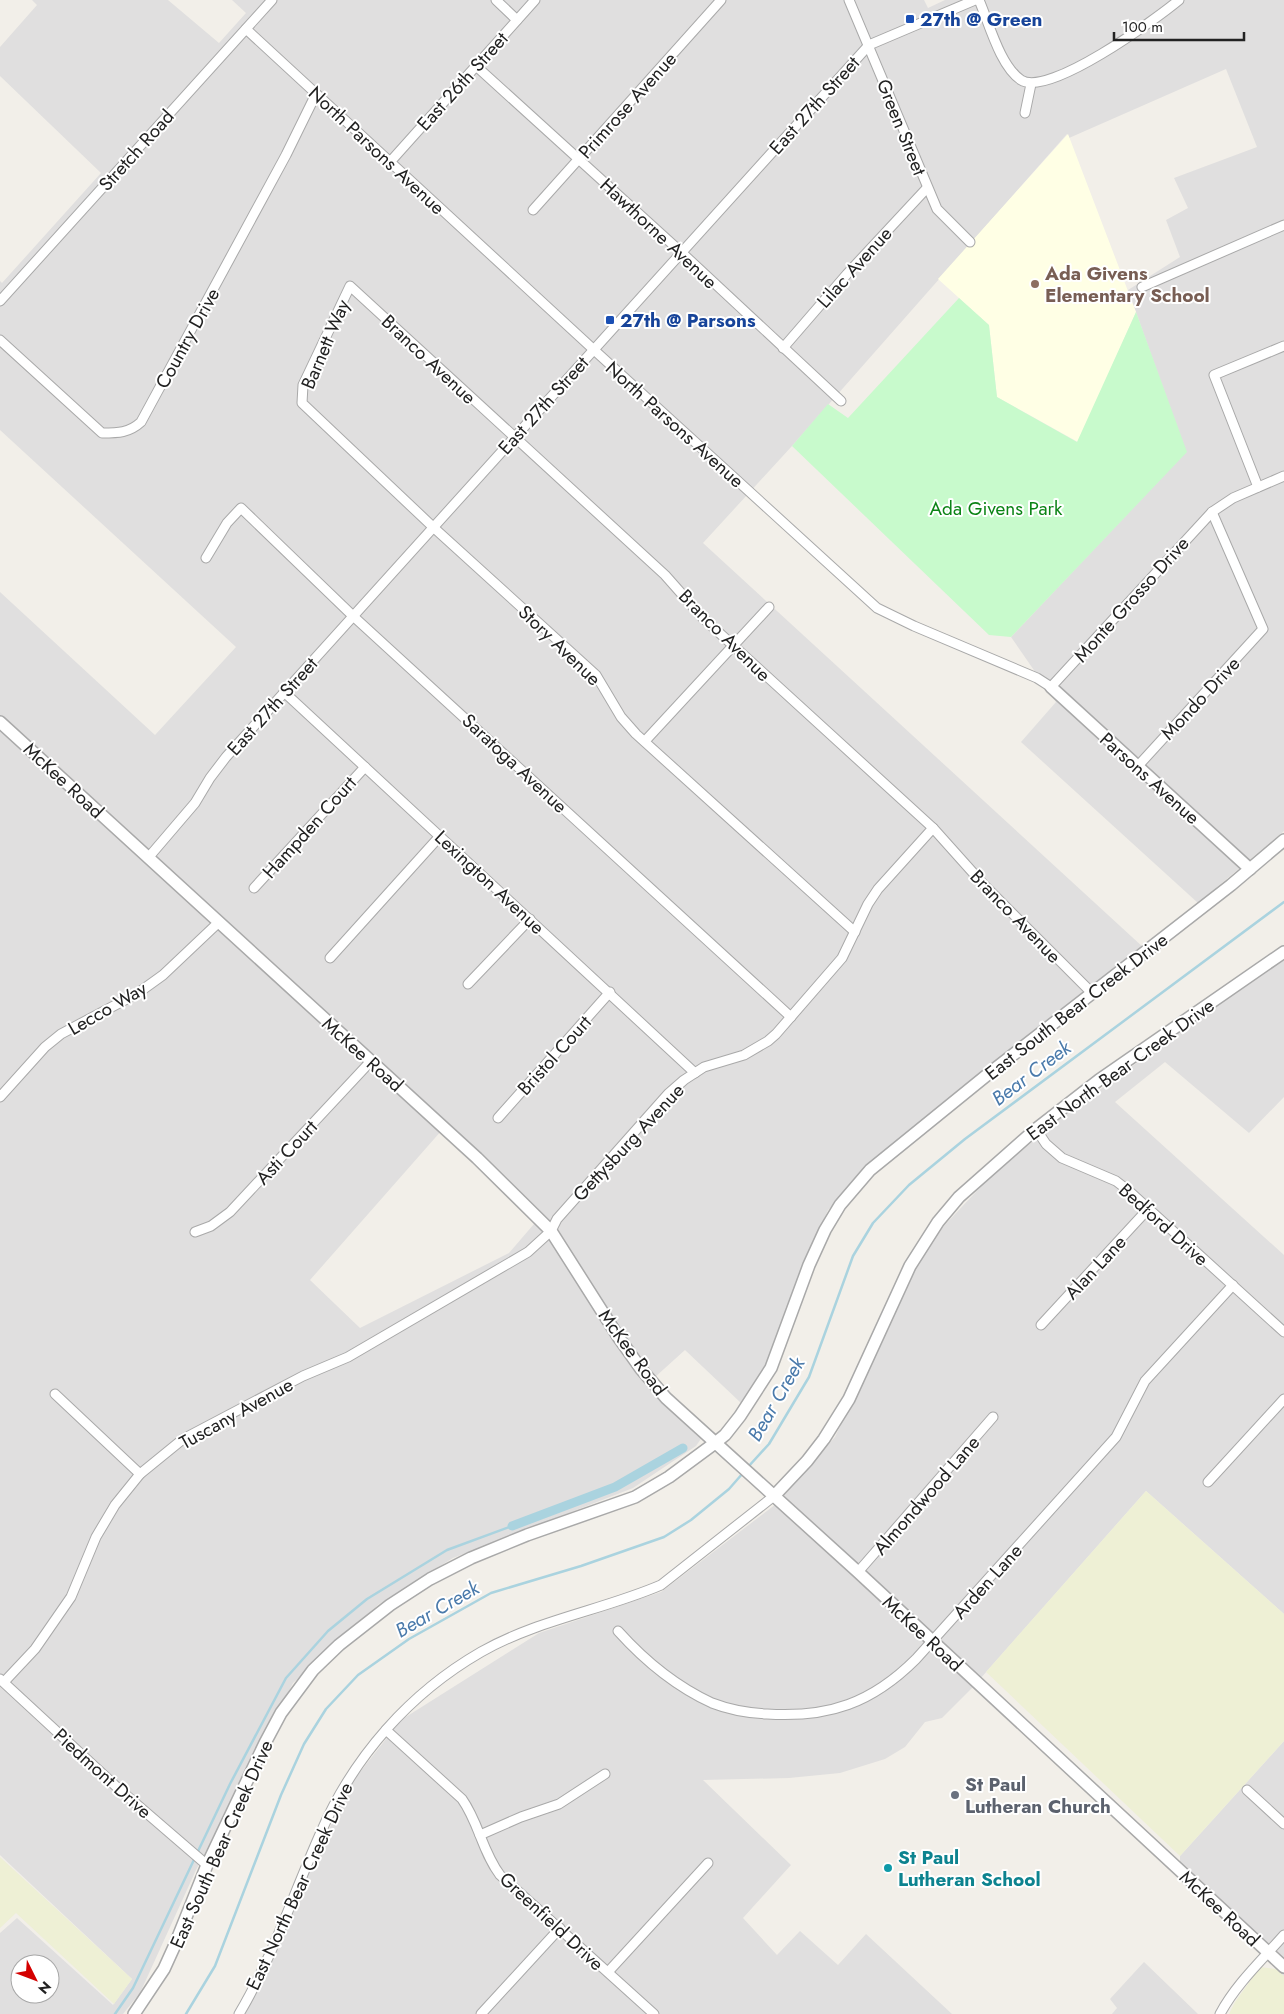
<svg xmlns="http://www.w3.org/2000/svg" width="1284" height="2014" font-family="Jost,sans-serif">
<style>
.residential{fill:#e0dfdf;fill-rule:evenodd}
.education{fill:#ffffe5}
.farmland{fill:#eef0d5}
.park{fill:#c8facc}
.lines{fill:none;stroke-linecap:round;stroke-linejoin:round}
.stream{stroke:#aad3df;stroke-width:2.5}
.canal{stroke:#aad3df;stroke-width:9}
.minor-casing{stroke:#a9a9a9;stroke-width:11}
.tertiary-casing{stroke:#a9a9a9;stroke-width:14}
.minor{stroke:#fff;stroke-width:9}
.tertiary{stroke:#fff;stroke-width:11}
.transit-dot{fill:#1a4fb4;stroke:#fff;stroke-width:2}
.education-dot{fill:#8d6e63;stroke:#fff;stroke-width:2}
.worship-dot{fill:#6b7280;stroke:#fff;stroke-width:2}
.culture-dot{fill:#0f9aa8;stroke:#fff;stroke-width:2}
.labels{text-anchor:middle;stroke-width:4;stroke-linejoin:round;paint-order:stroke}
.transit-label{font-size:19px;font-weight:bold;fill:#164399;stroke:#fff;text-anchor:start}
.street-label{font-size:19px;fill:#222;stroke:#fff}
.education-label{font-size:19px;font-weight:bold;fill:#785e54;stroke:#fff;text-anchor:start}
.park-label{font-size:19px;fill:#0c8416;stroke:#fff}
.worship-label{font-size:19px;font-weight:bold;fill:#5b616d;stroke:#fff;text-anchor:start}
.culture-label{font-size:19px;font-weight:bold;fill:#0d838f;stroke:#fff;text-anchor:start}
.water-label{font-size:20px;font-style:italic;fill:#4a7aab;stroke:#fff}
</style>
<rect width="100%" height="100%" fill="#f2efe9"/>
<g class="residential">
<path d="M32,0H168L219,43L246,13L232,0H924L928,8L945,0H1284V831L1198,903L1021,742L1056,702L1011,637L1186,452L1128,290L1180,257L1166,220L1188,208L1174,178L1257,147L1226,69L1069,138L1067,134L792,446L703,543L1144,948L902,1139L828,1210L797,1282L770,1358L741,1403L685,1350L654,1378L707,1430L696,1446L633,1488L453,1558L379,1604L293,1683L196,1870L140,1993L123,2014H0V1933L17,1918L113,2005L132,1979L0,1855V592L155,735L236,647L0,430V281L2,283L101,173L0,76V47L37,5ZM442,1130L540,1217L509,1253L360,1328L310,1280ZM20,1964H50V1994H20Z"/>
<path d="M1284,956V1097L1249,1133L1165,1062L1115,1102L1284,1255V1614L1146,1491L972,1688L942,1718L925,1722L905,1747L885,1759L840,1773L789,1778L703,1780L791,1865L743,1918L777,1955L800,1931L838,1965L866,1934L952,2014H244L349,1786L401,1720L539,1633L661,1592L776,1504L835,1437L926,1245L989,1178L1065,1115Z"/>
<path d="M1284,1741V1976L1276,1969L1262,1940L1180,1863V1856Z"/>
<path d="M1144,1962L1198,2014H1112L1117,2008L1110,1999Z"/>
</g>
<path class="education" d="M1068,134L1136,312L1078,442L997,397L989,325L938,279Z"/>
<g class="farmland">
<path d="M1146,1491L1284,1614V1741L1180,1856L986,1672Z"/>
<path d="M0,1857L132,1979L114,2004L16,1913L0,1928Z"/>
<path d="M1260,1967L1276,1969L1284,1976V2014H1229L1235,2002Z"/>
</g>
<path class="park" d="M959,298L989,325L997,397L1077,442L1136,312L1187,452L1011,637L989,635L792,446L828,404L848,418Z"/>
<g class="lines">
<g class="stream">
<path d="M748,1467L769,1444L809,1377L853,1256L873,1223L909,1185L965,1139L1284,902"/>
<path d="M115,2014L133,1988L230,1784L286,1678L328,1631L367,1599L447,1550L512,1526"/>
<path d="M186,2014L215,1966L281,1795L304,1744L326,1709L358,1675L409,1639L491,1593L581,1566L664,1537L691,1520L729,1489L743,1473"/>
</g>
<path class="canal" d="M512,1526L615,1487L683,1448"/>
<defs>
<g id="minor">
<path d="M496,0L517,20"/>
<path d="M849,0L937,209L970,242"/>
<path d="M979,0C989,23 1000,66 1021,80C1048,98 1156,19 1179,0"/>
<path d="M246,29L593,349L877,608L914,626L1037,678L1051,687L1212,512L1233,498L1284,476"/>
<path d="M476,66L681,252L841,401"/>
<path d="M1025,113L1031,84"/>
<path d="M390,162L535,0"/>
<path d="M533,210L721,0"/>
<path d="M1142,287L1284,225"/>
<path d="M0,301L272,0"/>
<path d="M0,340L102,433C118,433 129,433 141,422L286,155L316,94"/>
<path d="M783,348L847,274L927,188"/>
<path d="M1258,487L1214,375L1284,346"/>
<path d="M206,558L227,523L241,508L353,616L791,1017"/>
<path d="M284,692L695,1073"/>
<path d="M645,741L769,607"/>
<path d="M1137,767L1263,629L1212,512"/>
<path d="M148,858L195,803L210,778L226,757L869,45L975,0"/>
<path d="M254,888L365,767"/>
<path d="M855,932L636,734L621,717L596,675L433,527L302,403L303,385L350,286L665,575L703,618L933,828L984,885L1092,993"/>
<path d="M330,958L440,836"/>
<path d="M468,984L530,919"/>
<path d="M0,1097L45,1047L61,1034L138,993L163,975L219,922"/>
<path d="M498,1118L610,992"/>
<path d="M1036,1129L1046,1144L1062,1158L1116,1181L1129,1191L1284,1332"/>
<path d="M195,1232L211,1226L230,1212L371,1061"/>
<path d="M1041,1325L1149,1208"/>
<path d="M55,1394L140,1474"/>
<path d="M1208,1482L1284,1399"/>
<path d="M858,1572L993,1417"/>
<path d="M618,1631C645,1661 675,1686 712,1703C730,1710 748,1713 767,1714C829,1718 872,1703 916,1659L1116,1437L1145,1381L1233,1285"/>
<path d="M0,1679L120,1790L207,1865"/>
<path d="M4,1682L35,1649L71,1597L96,1537L115,1505L140,1474L183,1439L303,1376L348,1357L528,1252L551,1231L557,1219L668,1094L684,1080L704,1067L744,1055L768,1041L776,1034L842,958L868,904L878,889L933,828"/>
<path d="M386,1730L462,1799C479,1823 482,1851 500,1875L654,2014"/>
<path d="M1247,1790L1284,1824"/>
<path d="M480,1835L521,1817L559,1804L605,1774"/>
<path d="M608,1972L708,1863"/>
<path d="M239,2014C273,1957 294,1892 321,1832C354,1756 410,1693 481,1652C537,1620 603,1610 661,1585L774,1496"/>
<path d="M481,2014L560,1928"/>
<path d="M1220,2014C1236,1984 1262,1960 1284,1935"/>
</g>
<g id="tertiary">
<path d="M1051,687L1250,869"/>
<path d="M0,722L477,1158L551,1231L619,1338L641,1369L666,1398L858,1572L1284,1967"/>
<path d="M774,1496L807,1461L824,1439L849,1399L910,1266L938,1222L959,1197L1036,1129L1099,1080L1284,952"/>
<path d="M134,2014L164,1969L174,1947L207,1865L265,1743L281,1713L313,1670L339,1645L390,1605L430,1579L471,1558L527,1535L635,1497L669,1477L715,1443L725,1435L740,1416L771,1368L809,1265L825,1230L840,1205L870,1170L987,1075L1231,885L1284,840"/>
</g>
</defs>
<use href="#minor" class="minor-casing"/>
<use href="#tertiary" class="tertiary-casing"/>
<use href="#minor" class="minor"/>
<use href="#tertiary" class="tertiary"/>
</g>
<g class="transit-dot">
<rect x="905" y="14" width="10" height="10" rx="2.5"/>
<rect x="605" y="315" width="10" height="10" rx="2.5"/>
</g>
<circle class="education-dot" cx="1035" cy="284" r="5"/>
<circle class="worship-dot" cx="955" cy="1795" r="5"/>
<circle class="culture-dot" cx="888" cy="1868" r="5"/>
<g class="labels">
<g class="transit-label">
<text x="920" y="26">27th @ Green</text>
<text x="620" y="327">27th @ Parsons</text>
</g>
<g class="street-label">
<text transform="translate(462 81) rotate(-48)" y="7">East 26th Street</text>
<text transform="translate(627 105) rotate(-48)" y="7">Primrose Avenue</text>
<text transform="translate(814 105) rotate(-48)" y="7">East 27th Street</text>
<text transform="translate(902 127) rotate(68)" y="7">Green Street</text>
<text transform="translate(136 150) rotate(-48)" y="7">Stretch Road</text>
<text transform="translate(377 150) rotate(43)" y="7">North Parsons Avenue</text>
<text transform="translate(659 233) rotate(43)" y="7">Hawthorne Avenue</text>
<text transform="translate(854 267) rotate(-48)" y="7">Lilac Avenue</text>
<text transform="translate(187 338) rotate(-61)" y="7">Country Drive</text>
<text transform="translate(325 344) rotate(-67)" y="7">Barnett Way</text>
<text transform="translate(429 359) rotate(43)" y="7">Branco Avenue</text>
<text transform="translate(543 405) rotate(-48)" y="7">East 27th Street</text>
<text transform="translate(675 424) rotate(42)" y="7">North Parsons Avenue</text>
<text transform="translate(1131 599) rotate(-48)" y="7">Monte Grosso Drive</text>
<text transform="translate(725 635) rotate(45)" y="7">Branco Avenue</text>
<text transform="translate(560 645) rotate(44)" y="7">Story Avenue</text>
<text transform="translate(1200 698) rotate(-47)" y="7">Mondo Drive</text>
<text transform="translate(272 706) rotate(-48)" y="7">East 27th Street</text>
<text transform="translate(515 763) rotate(43)" y="7">Saratoga Avenue</text>
<text transform="translate(1150 778) rotate(42)" y="7">Parsons Avenue</text>
<text transform="translate(64 780) rotate(43)" y="7">McKee Road</text>
<text transform="translate(309 827) rotate(-48)" y="7">Hampden Court</text>
<text transform="translate(490 882) rotate(43)" y="7">Lexington Avenue</text>
<text transform="translate(1016 916) rotate(46)" y="7">Branco Avenue</text>
<text transform="translate(1076 1006) rotate(-38)" y="7">East South Bear Creek Drive</text>
<text transform="translate(107 1008) rotate(-30)" y="7">Lecco Way</text>
<text transform="translate(363 1054) rotate(42)" y="7">McKee Road</text>
<text transform="translate(554 1055) rotate(-48)" y="7">Bristol Court</text>
<text transform="translate(1120 1069) rotate(-36)" y="7">East North Bear Creek Drive</text>
<text transform="translate(628 1142) rotate(-47)" y="7">Gettysburg Avenue</text>
<text transform="translate(286 1152) rotate(-47)" y="7">Asti Court</text>
<text transform="translate(1164 1224) rotate(42)" y="7">Bedford Drive</text>
<text transform="translate(1095 1267) rotate(-47)" y="7">Alan Lane</text>
<text transform="translate(633 1352) rotate(54)" y="7">McKee Road</text>
<text transform="translate(236 1413) rotate(-29)" y="7">Tuscany Avenue</text>
<text transform="translate(926 1495) rotate(-49)" y="7">Almondwood Lane</text>
<text transform="translate(987 1581) rotate(-48)" y="7">Arden Lane</text>
<text transform="translate(923 1633) rotate(43)" y="7">McKee Road</text>
<text transform="translate(103 1773) rotate(42)" y="7">Piedmont Drive</text>
<text transform="translate(221 1844) rotate(-66)" y="7">East South Bear Creek Drive</text>
<text transform="translate(299 1886) rotate(-65)" y="7">East North Bear Creek Drive</text>
<text transform="translate(1220 1908) rotate(43)" y="7">McKee Road</text>
<text transform="translate(552 1921) rotate(43)" y="7">Greenfield Drive</text>
</g>
<g class="education-label">
<text x="1045" y="280">Ada Givens<tspan x="1045" dy="22">Elementary School</tspan></text>
</g>
<g class="park-label">
<text x="996" y="515">Ada Givens Park</text>
</g>
<g class="worship-label">
<text x="965" y="1791">St Paul<tspan x="965" dy="22">Lutheran Church</tspan></text>
</g>
<g class="culture-label">
<text x="898" y="1864">St Paul<tspan x="898" dy="22">Lutheran School</tspan></text>
</g>
<g class="water-label">
<text transform="translate(1031 1073) rotate(-37)" y="7">Bear Creek</text>
<text transform="translate(776 1399) rotate(-60)" y="7">Bear Creek</text>
<text transform="translate(437 1609) rotate(-30)" y="7">Bear Creek</text>
</g>
</g>
<g transform="translate(35 1979) rotate(132)"><circle r="24" fill="#ffffff" stroke="#a7a7a7"/>
<path d="M0-4L9 19L0 12L-9 19Z" fill="#d40000"/>
<text y="-8" font-size="14" font-weight="bold" text-anchor="middle" fill="#222222">N</text>
</g>
<path d="M1114 32v8h130v-8" fill="none" stroke="#222222" stroke-width="2.5"/>
<text x="1122" y="32" font-size="15" fill="#222222" stroke="#ffffff" stroke-width="4" paint-order="stroke">100 m</text>
</svg>
